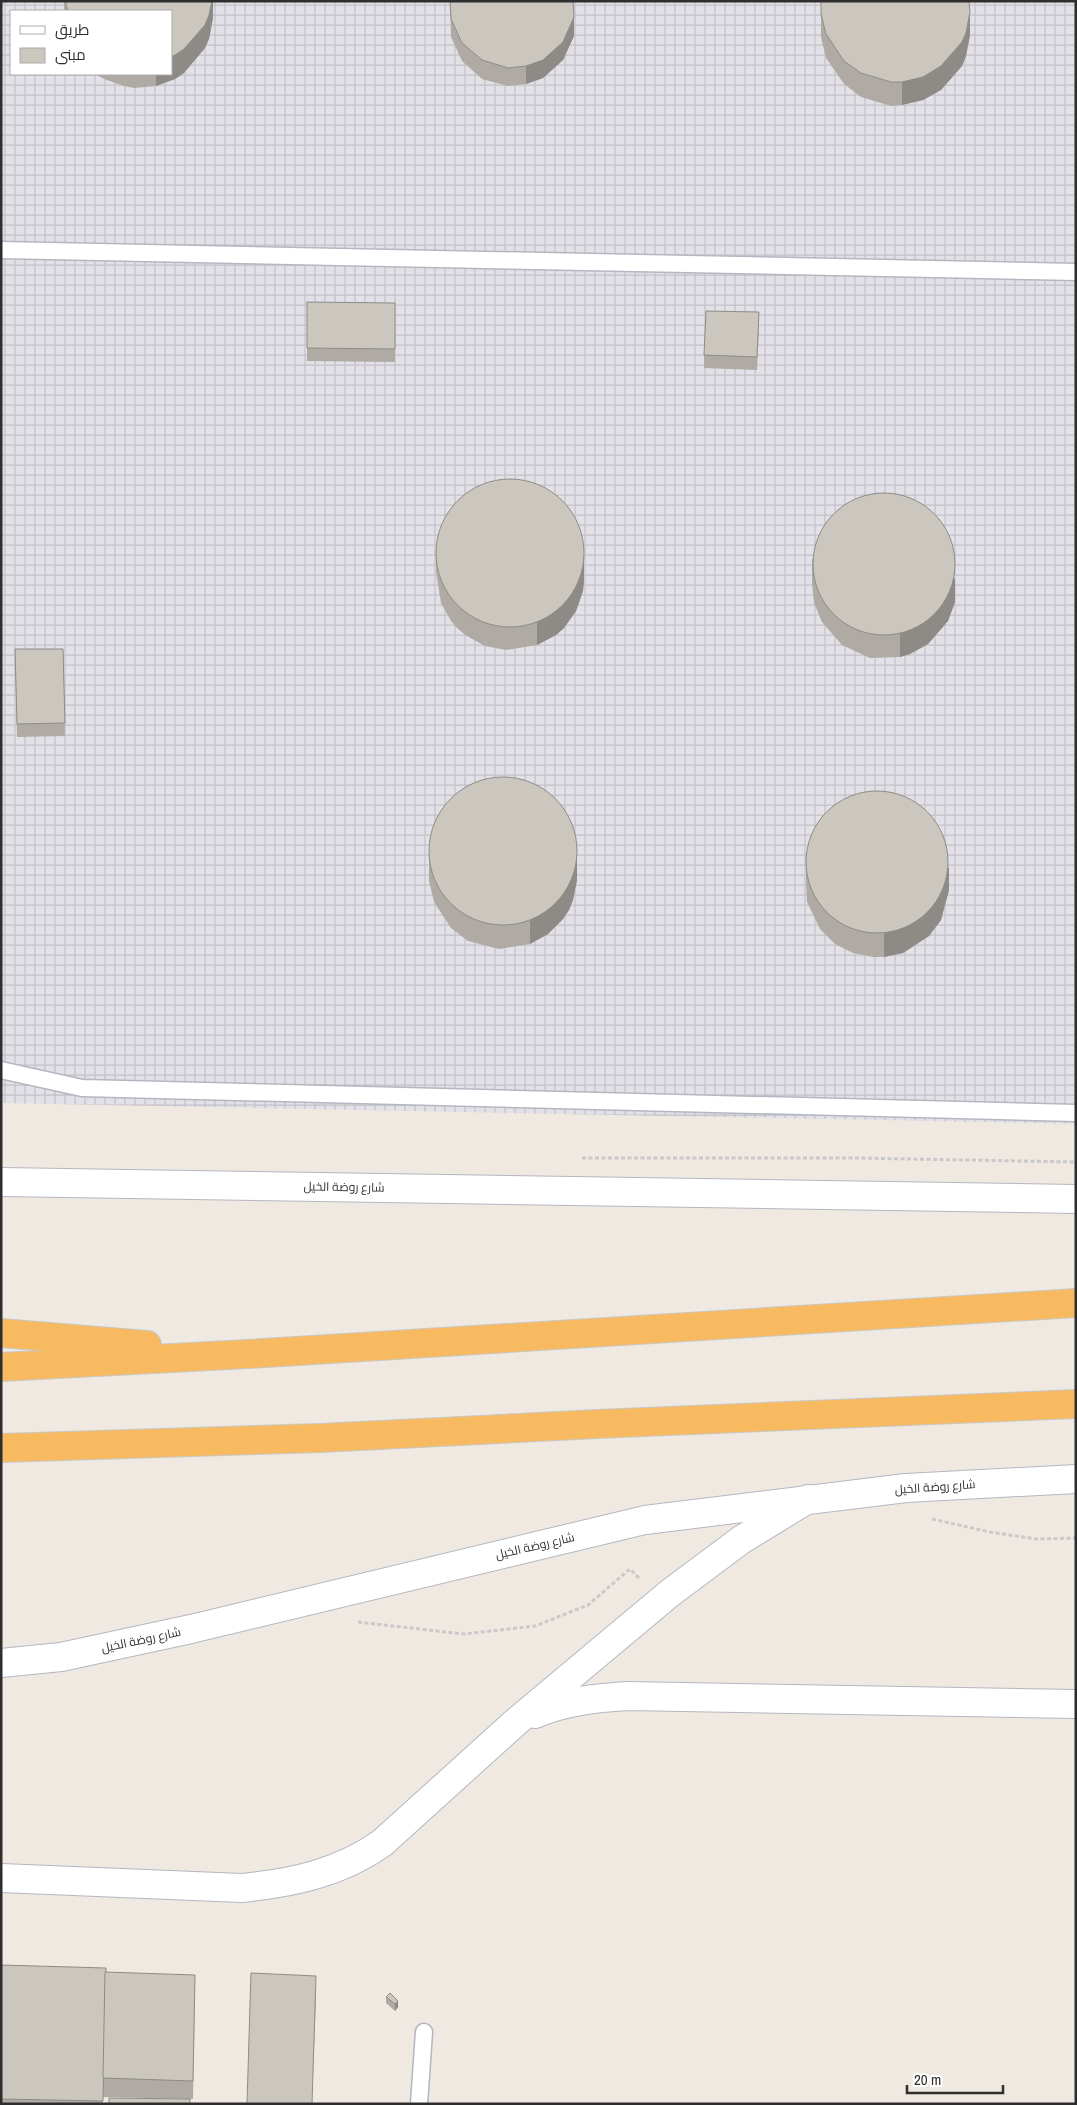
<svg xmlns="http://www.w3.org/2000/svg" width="1077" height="2105" font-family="'Archivo Narrow',Cairo,sans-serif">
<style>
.industrial{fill:url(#industrial-grid);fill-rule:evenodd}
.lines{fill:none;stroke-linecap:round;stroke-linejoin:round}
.service-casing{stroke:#b4b7c1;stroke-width:19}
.minor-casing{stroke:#b4b7c1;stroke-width:30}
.tertiary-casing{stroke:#b4b7c1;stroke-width:30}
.trunk-casing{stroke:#c9c9c9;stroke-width:30}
.path{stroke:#c9c9c9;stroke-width:3;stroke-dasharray:4 2.5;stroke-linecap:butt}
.service{stroke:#fff;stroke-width:16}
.minor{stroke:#fff;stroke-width:28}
.tertiary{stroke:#fff;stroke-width:28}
.trunk{stroke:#f8ba60;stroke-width:28}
.wall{fill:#afaba4}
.shaded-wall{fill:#8e8b86}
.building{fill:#cbc7bf;stroke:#8e8b86}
.labels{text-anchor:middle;stroke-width:4;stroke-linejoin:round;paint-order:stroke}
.street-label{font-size:12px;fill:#2e2e2e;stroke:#fff}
</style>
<defs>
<pattern id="industrial-grid" width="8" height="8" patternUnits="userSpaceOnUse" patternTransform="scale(1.25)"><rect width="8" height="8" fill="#e3e1e8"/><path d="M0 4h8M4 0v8" fill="none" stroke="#c3c1c7"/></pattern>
</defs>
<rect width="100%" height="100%" fill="#efe9e1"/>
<path class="industrial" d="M1,1H1076V1124L1,1103ZM11,11H171V74H11Z"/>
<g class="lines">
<defs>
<g id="service">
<path d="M1,250L1076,272"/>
<path d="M1,1070L82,1088L1076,1113"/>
<path d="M419,2104L424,2032"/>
</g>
<g id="minor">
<path d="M1,1182L1076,1199"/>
<path d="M535,1714C565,1701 596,1698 628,1696L1076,1704"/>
<path d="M1,1878L242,1888C292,1883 340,1873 382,1843L517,1721L670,1593L741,1540L808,1499"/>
</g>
<path id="tertiary" d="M1,1663L61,1657L191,1629L645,1520L906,1488L1076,1479"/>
<g id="trunk">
<path d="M1,1333L147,1345"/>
<path d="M1,1367L248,1354L1076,1303"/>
<path d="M1,1448L320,1438L597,1424L1076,1404"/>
</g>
</defs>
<use href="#service" class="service-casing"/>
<use href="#minor" class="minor-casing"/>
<use href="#tertiary" class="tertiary-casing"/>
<use href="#trunk" class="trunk-casing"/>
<g class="path">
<path d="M582,1158H855L1076,1162"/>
<path d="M932,1519L990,1532L1036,1539L1076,1538"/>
<path d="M358,1622L464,1634L535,1626L588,1605L630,1569L639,1578"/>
</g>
<use href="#service" class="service"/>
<use href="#minor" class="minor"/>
<use href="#tertiary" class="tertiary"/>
<use href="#trunk" class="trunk"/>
</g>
<g class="wall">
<path d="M64,1H213V18L209,39L205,48L184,73L175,79L156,86L134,88L124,86L104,79L95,74H171V11H64Z"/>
<path d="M450,1L574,36L563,60L543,78L526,84L508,86L482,79L462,61L451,37Z"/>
<path d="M821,1L970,35L966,56L962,66L941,90L923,100L902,105L891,106L861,97L844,84L826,58L821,37Z"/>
<path d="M395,303V362L307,361V348Z"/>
<path d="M759,325L757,370L704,368V355Z"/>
<path d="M436,548L584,581L583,591L576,611L564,628L556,635L537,645L506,650L485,646L467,636L458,629L451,621L441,603L436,572Z"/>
<path d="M812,559L955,602L948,621L928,644L910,654L900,657L870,658L842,645L822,622L814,603L812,583Z"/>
<path d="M15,649H63L65,736L17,737Z"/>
<path d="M429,847L577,880L573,900L569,910L563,919L548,934L530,944L499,949L468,941L451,928L434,902L429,881Z"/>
<path d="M806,858L949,890L941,920L929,936L903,953L884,957H873L853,953L835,944L820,929L807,902L806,881Z"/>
<path d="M1,1965L106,1972L195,1993L193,2099L103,2097V2089V2104H1Z"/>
<path d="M390,1993L398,2007L395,2011L386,2003V1997Z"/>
</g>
<g class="shaded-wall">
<path d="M212,1H213V18L209,39L205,48L184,73L175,79L156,86V74H171V57Z"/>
<path d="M970,12V35L966,56L962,66L941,90L923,100L902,105V82Z"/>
<path d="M574,17V36L563,60L543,78L526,84V66Z"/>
<path d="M584,557V581L583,591L576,611L564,628L556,635L537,645V622Z"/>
<path d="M955,578V602L948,621L928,644L910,654L900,657V634Z"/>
<path d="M577,845V880L573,900L569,910L563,919L548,934L530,944V921Z"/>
<path d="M949,867V890L941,920L929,936L903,953L884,957V934Z"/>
<path d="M316,1976V1994L312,2104Z"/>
<path d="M398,2001V2007L395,2011V2004Z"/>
</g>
<g class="building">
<path d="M65,1H212L209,15L205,25L184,49L175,55L171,57V11H68Z"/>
<path d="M450,1H573L574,17L563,42L543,60L526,66L508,68L482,60L462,43L451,19Z"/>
<path d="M821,1H969L970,12L966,33L962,42L941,66L923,77L902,82H891L861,73L844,61L826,34L821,14Z"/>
<path d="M307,302L395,303V349L307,348Z"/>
<path d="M706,311L759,312L757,357L704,355Z"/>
<circle cx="510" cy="553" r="74"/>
<circle cx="884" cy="564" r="71"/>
<path d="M15,649H63L65,723L17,724Z"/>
<circle cx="503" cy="851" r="74"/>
<circle cx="877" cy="862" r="71"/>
<path d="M1,1965L106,1968L103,2101L1,2099Z"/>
<path d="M105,1972L195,1975L193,2081L103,2078Z"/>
<path d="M251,1973L316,1976L312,2104H247Z"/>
<path d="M390,1993L398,2001L395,2004L386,1997Z"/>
<path d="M109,2098L190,2099V2104H109Z"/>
</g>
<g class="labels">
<g class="street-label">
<text transform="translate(344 1187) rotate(1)" y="4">شارع روضة الخيل</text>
<text transform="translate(935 1487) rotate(-4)" y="4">شارع روضة الخيل</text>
<text transform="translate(535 1546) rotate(-13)" y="4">شارع روضة الخيل</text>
<text transform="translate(141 1640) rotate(-12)" y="4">شارع روضة الخيل</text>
</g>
</g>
<rect width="1077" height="2105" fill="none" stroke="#2e2e2e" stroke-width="5"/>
<rect x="10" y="10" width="162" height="65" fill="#ffffff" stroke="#ababab"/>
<rect x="20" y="26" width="25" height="8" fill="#ffffff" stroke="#ababab"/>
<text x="55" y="35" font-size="15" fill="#2e2e2e">طريق</text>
<rect x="20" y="48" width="25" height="15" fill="#cbc7bf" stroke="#ababab"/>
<text x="55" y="60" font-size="15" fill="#2e2e2e">مبنى</text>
<path d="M907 2085v8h96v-8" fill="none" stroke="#2e2e2e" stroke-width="2.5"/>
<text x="914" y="2085" font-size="15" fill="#2e2e2e" stroke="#ffffff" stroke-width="4" paint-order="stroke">20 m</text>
</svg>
